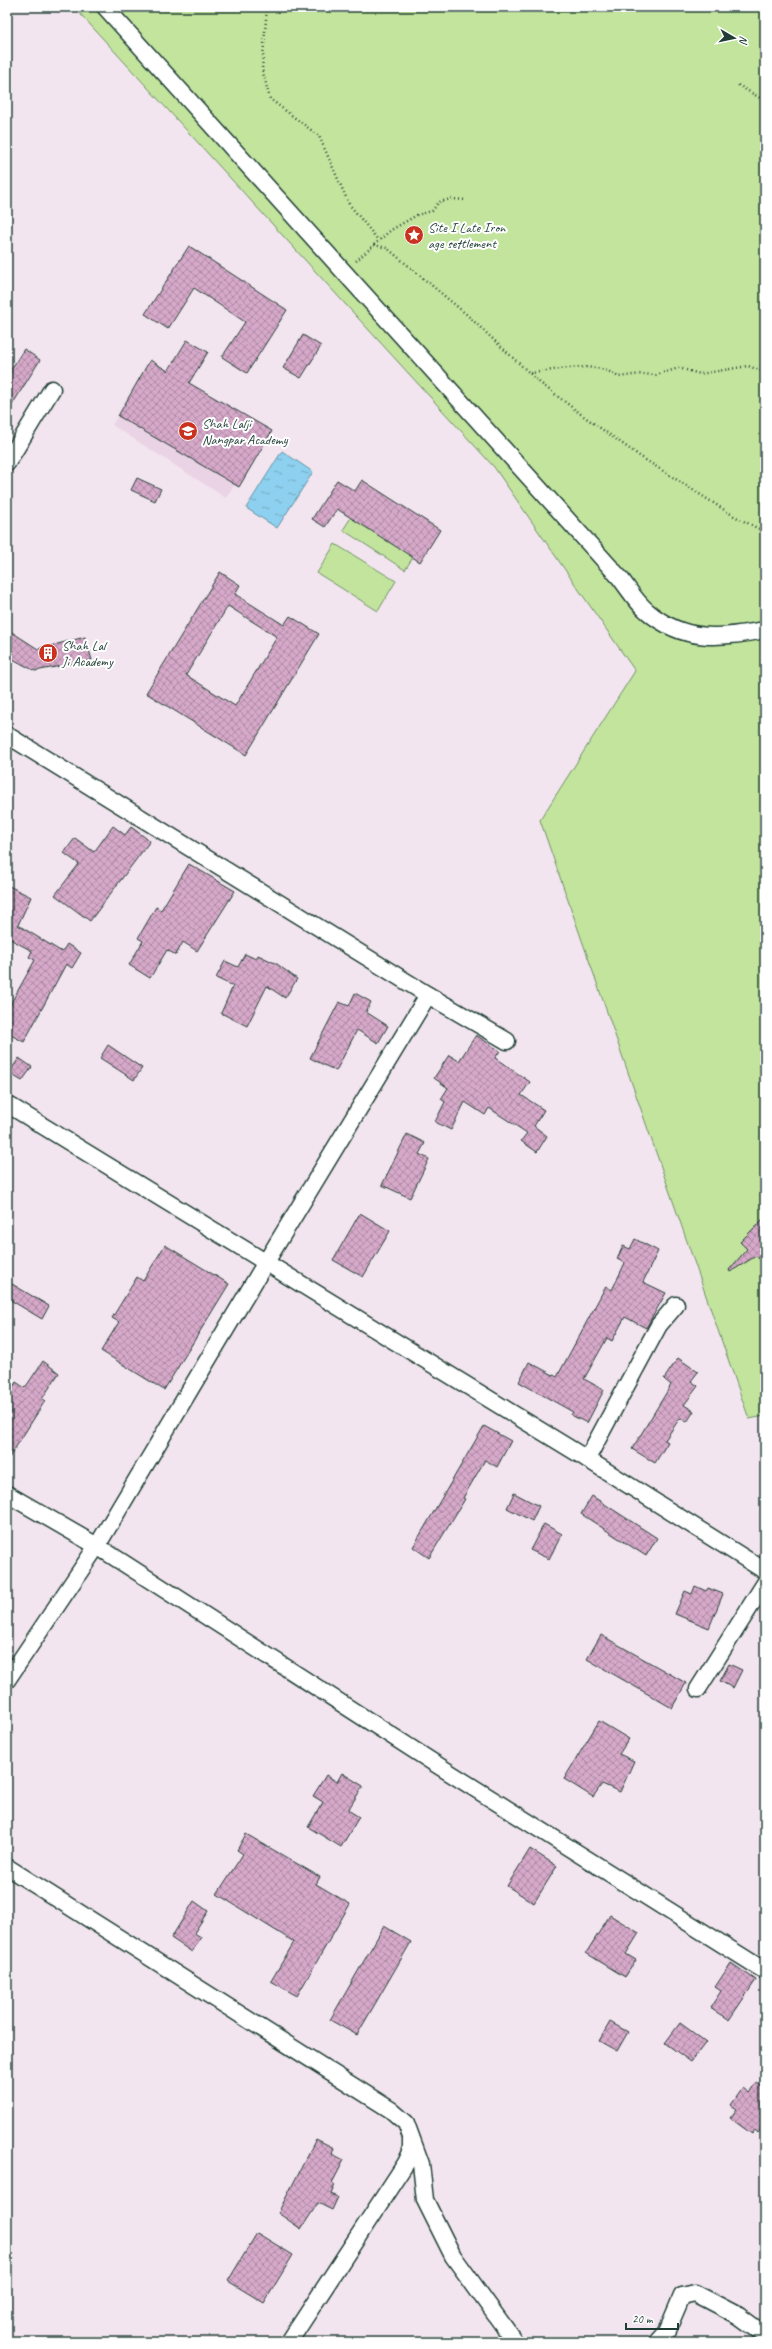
<svg xmlns="http://www.w3.org/2000/svg" width="772" height="2349" font-family="Caveat,sans-serif">
<style>
.built{fill:#ead3e4}
.park{fill:#c2e49d;stroke:#709068}
.water{fill:url(#water-ripples);stroke:#6195a4}
.building{fill:url(#building-cross-hatch);stroke:#1f3d34;fill-rule:evenodd}
.lines{fill:none;stroke-linecap:round;stroke-linejoin:round}
.street-casing{stroke:#1f3d34;stroke-width:19}
.path{stroke:#1f3d34;stroke-width:2.5;stroke-dasharray:1 3;stroke-linecap:butt}
.street{stroke:#fff;stroke-width:16}
.labels{text-anchor:middle;stroke-width:4;stroke-linejoin:round;paint-order:stroke}
.poi-label{font-size:14px;fill:#1f3d34;stroke:#fff;text-anchor:start}
</style>
<defs>
<pattern id="water-ripples" width="26" height="14" patternUnits="userSpaceOnUse"><rect width="26" height="14" fill="#8dd0ef"/><path d="M2 4q2-2 4 0t4 0M15 11q2-2 4 0t4 0" fill="none" stroke="#73aac2"/></pattern>
<pattern id="building-cross-hatch" width="8" height="8" patternUnits="userSpaceOnUse"><rect width="8" height="8" fill="#d6a8c9"/><path d="M0 0l8 8M0 8l8-8" fill="none" stroke="#ad8aa4"/></pattern>
</defs>
<rect width="100%" height="100%" fill="#f3e5ef"/>
<filter id="ink" filterUnits="userSpaceOnUse"><feTurbulence type="fractalNoise" baseFrequency=".025" numOctaves="2"/><feDisplacementMap in="SourceGraphic" scale="8" xChannelSelector="R" yChannelSelector="G"/><feConvolveMatrix kernelMatrix="1 2 1 2 8 2 1 2 1" color-interpolation-filters="sRGB"/></filter>
<g filter="url(#ink)">
<path class="built" d="M151,364L265,437L226,498L112,425Z"/>
<g class="park">
<path d="M74,7H765V1416L749,1419L540,820L635,671L494,467Z"/>
<path d="M362,500L424,539L405,570L343,530Z"/>
<path d="M335,544L396,581L378,611L317,573Z"/>
</g>
<path class="water" d="M282,451L313,472L277,528L246,508Z"/>
<g class="building">
<path d="M189,246L287,310L247,373L222,357L245,322L194,288L168,329L145,314Z"/>
<path d="M303,335L321,346L301,378L283,368Z"/>
<path d="M187,340L208,352L189,383L272,431L239,487L118,416L150,360L168,371Z"/>
<path d="M24,349L40,360L7,413V376Z"/>
<path d="M137,478L161,489L155,501L131,490Z"/>
<path d="M337,480L355,491L362,480L440,530L420,562L337,509L325,527L312,519Z"/>
<path d="M220,572L240,585L235,594L284,625L290,616L319,634L246,755L146,693ZM228,606L277,637L235,706L186,675Z"/>
<path d="M7,629L38,649L85,637L92,660L35,671L7,656Z"/>
<path d="M113,826L125,835L131,827L150,841L90,921L55,895L79,864L64,853L75,838L94,852Z"/>
<path d="M189,864L235,891L197,951L183,942L176,955L167,950L150,978L129,965L143,941L138,938L156,907L161,910Z"/>
<path d="M7,885L31,897L18,925L62,952L67,944L81,953L72,968L66,964L24,1042L7,1033V1010L35,960L29,957L32,951L10,939L7,944Z"/>
<path d="M245,954L256,959L258,955L277,964L297,979L285,998L267,986L247,1026L221,1013L233,986L216,978L225,961L238,967Z"/>
<path d="M355,993L371,1002L366,1012L388,1026L378,1043L357,1030L336,1071L310,1058L339,1002L349,1006Z"/>
<path d="M476,1035L500,1051L495,1058L530,1082L521,1095L544,1110L534,1126L547,1136L537,1152L521,1141L527,1133L489,1108L485,1115L465,1102L451,1130L435,1122L445,1102L441,1099L448,1088L434,1078L449,1055L459,1061Z"/>
<path d="M108,1045L142,1068L134,1080L100,1058Z"/>
<path d="M19,1058L32,1067L22,1081L9,1073Z"/>
<path d="M407,1134L425,1143L419,1154L429,1159L410,1198L382,1185Z"/>
<path d="M360,1213L390,1231L363,1277L333,1260Z"/>
<path d="M765,1217V1264L756,1256L730,1272L729,1270L747,1249L740,1242Z"/>
<path d="M635,1239L658,1251L643,1282L666,1293L646,1328L625,1317L612,1341L607,1338L584,1379L604,1390L587,1423L571,1415L573,1412L519,1382L529,1362L557,1377L606,1286L612,1290L625,1263L617,1259L623,1246L630,1249Z"/>
<path d="M165,1245L229,1284L164,1390L101,1351L119,1322L112,1318L137,1277L143,1281Z"/>
<path d="M7,1281L49,1306L42,1319L7,1298Z"/>
<path d="M678,1358L698,1372L691,1381L698,1386L684,1405L694,1411L687,1422L680,1418L665,1440L668,1442L655,1463L632,1449L671,1385L664,1379Z"/>
<path d="M43,1361L59,1373L42,1399L45,1401L7,1461V1397L16,1382L25,1388Z"/>
<path d="M484,1426L511,1441L497,1467L485,1460L463,1498L465,1499L429,1558L413,1547Z"/>
<path d="M514,1493L539,1506L532,1521L507,1508Z"/>
<path d="M592,1496L657,1538L646,1556L581,1514Z"/>
<path d="M544,1524L562,1534L549,1559L530,1550Z"/>
<path d="M695,1586L706,1591L708,1588L723,1594L709,1628L675,1614L685,1591L692,1594Z"/>
<path d="M601,1635L686,1683L672,1708L587,1659Z"/>
<path d="M729,1664L742,1670L733,1688L720,1681Z"/>
<path d="M599,1721L629,1739L619,1754L634,1761L620,1792L602,1784L593,1797L564,1779Z"/>
<path d="M342,1773L363,1786L348,1810L359,1817L341,1847L308,1827L323,1802L313,1796L326,1775L337,1782Z"/>
<path d="M246,1834L320,1877L316,1884L350,1904L297,1996L271,1981L294,1942L217,1894L243,1854L237,1850Z"/>
<path d="M530,1849L557,1866L534,1903L507,1886Z"/>
<path d="M194,1901L208,1911L194,1933L201,1937L192,1952L171,1938Z"/>
<path d="M610,1915L639,1933L626,1954L636,1960L625,1977L586,1953Z"/>
<path d="M384,1926L411,1942L357,2035L330,2020Z"/>
<path d="M731,1963L756,1980L729,2020L710,2008L721,1991L715,1987Z"/>
<path d="M610,2022L628,2032L617,2051L599,2041Z"/>
<path d="M680,2023L706,2042L691,2062L665,2043Z"/>
<path d="M756,2082L765,2089V2124L758,2133L755,2130L752,2134L730,2118L737,2109L731,2105L743,2088L749,2093Z"/>
<path d="M316,2139L334,2148L332,2154L344,2160L332,2183L335,2185L331,2194L338,2197L332,2210L318,2203L301,2229L278,2213Z"/>
<path d="M257,2233L293,2255L264,2303L228,2281Z"/>
</g>
<g class="lines">
<defs>
<g id="street">
<path d="M105,7L620,578C628,588 636,602 647,611C684,643 720,638 765,630"/>
<path d="M7,463L52,389"/>
<path d="M7,735L428,995L507,1041"/>
<path d="M428,995L266,1262L97,1546L431,1761L765,1971"/>
<path d="M7,1104L587,1459L765,1571"/>
<path d="M587,1459L659,1325L676,1305"/>
<path d="M7,1494L97,1546L7,1680"/>
<path d="M698,1689L765,1583"/>
<path d="M7,1867L391,2110L406,2123L421,2164L425,2200L453,2256L515,2342"/>
<path d="M289,2342L406,2163L411,2152V2140"/>
<path d="M657,2342L667,2331L682,2296L695,2293L739,2316L765,2335"/>
</g>
</defs>
<use href="#street" class="street-casing"/>
<g class="path">
<path d="M267,7L262,69L270,99L319,136L349,204L378,240"/>
<path d="M738,85L765,101"/>
<path d="M374,245L391,230L417,215L432,211L439,202L451,199L467,200"/>
<path d="M356,261L374,245L387,248L466,314L539,382L582,415L641,457L734,516L765,532"/>
<path d="M530,373C555,371 596,359 618,377L641,374L656,375L679,368L700,374L748,366L765,372"/>
</g>
<use href="#street" class="street"/>
</g>
</g>
<defs>
<symbol id="sight-disc" viewBox="-11 -11 22 22"><circle r="9.5" fill="#c8321e" stroke="#fff"/><path d="M0-6L1.8-2.2L6-1.7L2.9 1.2L3.7 5.4L0 3.3L-3.7 5.4L-2.9 1.2L-6-1.7L-1.8-2.2Z" fill="#fff"/></symbol>
<symbol id="school-disc" viewBox="-11 -11 22 22"><circle r="9.5" fill="#c8321e" stroke="#fff"/><path d="M0-5L7-2L0 1L-7-2ZM-4 1L0 2.5L4 1V4Q0 6-4 4Z" fill="#fff"/></symbol>
<symbol id="building-disc" viewBox="-11 -11 22 22"><circle r="9.5" fill="#c8321e" stroke="#fff"/><path d="M-4-6H4V6H1V3H-1V6H-4ZM-2.5-4.3h1.7v1.8h-1.7ZM.8-4.3h1.7v1.8H.8ZM-2.5-1h1.7V.8h-1.7ZM.8-1h1.7V.8H.8Z" fill="#fff"/></symbol>
</defs>
<g fill-rule="evenodd">
<use href="#sight-disc" x="403" y="224" width="22" height="22"/>
<use href="#school-disc" x="177" y="420" width="22" height="22"/>
<use href="#building-disc" x="37" y="642" width="22" height="22"/>
</g>
<g class="labels">
<g class="poi-label">
<text x="428" y="232">Site I Late Iron<tspan x="428" dy="16">age settlement</tspan></text>
<text x="202" y="428">Shah Lalji<tspan x="202" dy="16">Nangpar Academy</tspan></text>
<text x="62" y="650">Shah Lal<tspan x="62" dy="16">Ji Academy</tspan></text>
</g>
</g>
<rect width="772" height="2349" fill="none" stroke="#fff" stroke-width="24"/>
<rect x="12" y="12" width="748" height="2325" fill="none" stroke="#1f3d34" stroke-width="1.5" filter="url(#ink)"/>
<g transform="translate(734 38) rotate(99)" stroke="#ffffff" stroke-width="3" paint-order="stroke">
<path d="M0-3L7 15L0 10L-7 15Z" fill="#1f3d34"/>
<text y="-6" font-size="11" font-weight="bold" text-anchor="middle" fill="#1f3d34">N</text>
</g>
<path d="M626 2323v6h52v-6" fill="none" stroke="#1f3d34" stroke-width="2"/>
<text x="632" y="2323" font-size="12" fill="#1f3d34" stroke="#ffffff" stroke-width="3" paint-order="stroke">20 m</text>
</svg>
